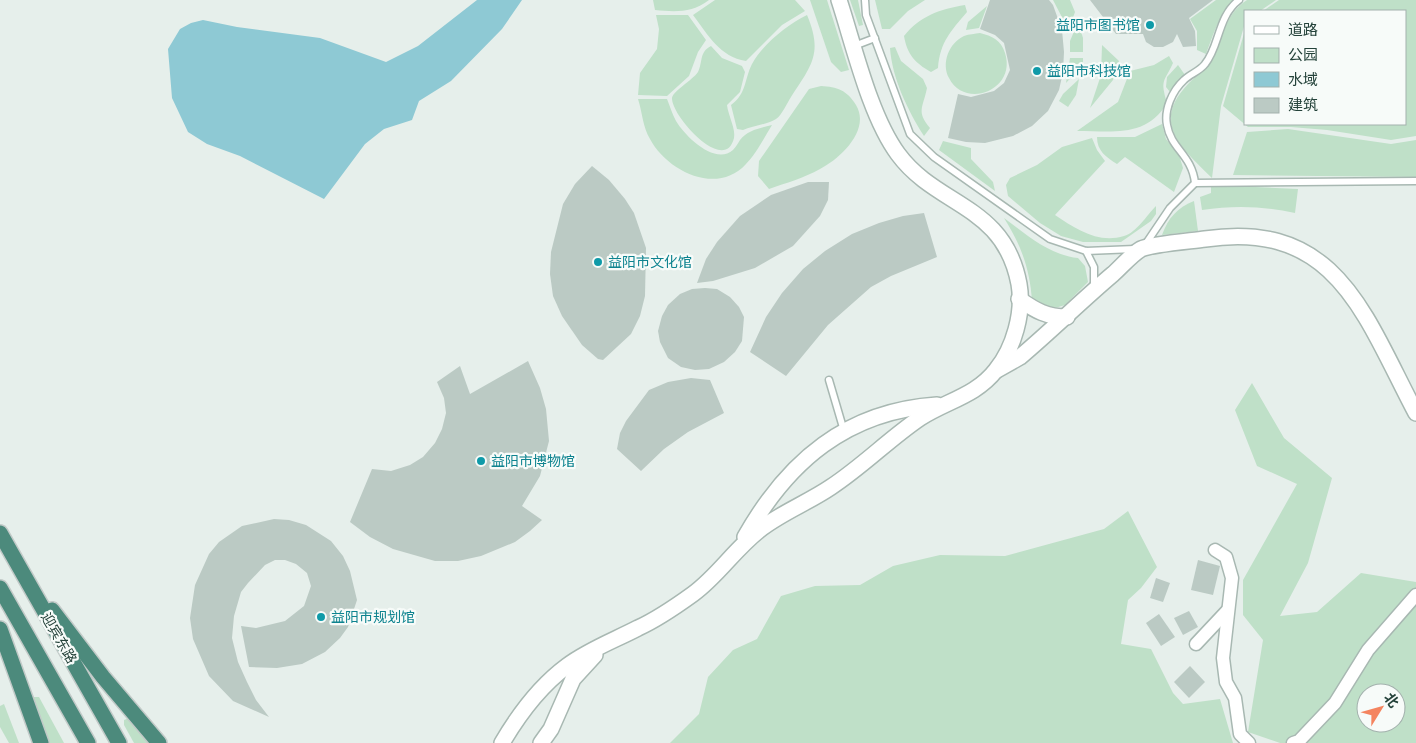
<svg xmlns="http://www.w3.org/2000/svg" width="1416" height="743" font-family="'Noto Sans','Noto Sans SC',sans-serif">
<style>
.green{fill:#bfe0c8;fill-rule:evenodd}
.water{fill:#8ec9d4}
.building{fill:#bbcac4}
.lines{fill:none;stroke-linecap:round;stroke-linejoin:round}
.service-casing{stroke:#a8b8b2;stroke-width:9}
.minor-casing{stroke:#a8b8b2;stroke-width:15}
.tertiary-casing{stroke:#a8b8b2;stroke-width:18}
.trunk-casing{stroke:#c2cac8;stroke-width:18}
.service{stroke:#fff;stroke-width:6}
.minor{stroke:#fff;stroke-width:12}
.tertiary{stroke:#fff;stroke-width:15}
.trunk{stroke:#4c8a7c;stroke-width:15}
.culture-dot{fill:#0f9aa8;stroke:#f7fbf9;stroke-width:2}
.labels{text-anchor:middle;stroke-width:4.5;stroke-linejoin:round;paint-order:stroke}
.culture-label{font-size:14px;fill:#0d838f;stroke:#f7fbf9;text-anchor:start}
.street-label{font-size:14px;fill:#24423a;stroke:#f7fbf9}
</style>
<rect width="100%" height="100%" fill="#e6efeb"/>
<g class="green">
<path d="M653,0H709C692,13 675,12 655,10Z"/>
<path d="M715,0H795L805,11L782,25L746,61C720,57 708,35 693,15Z"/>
<path d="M810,0H827L849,70L841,72L831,62Z"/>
<path d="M850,0H858L863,25L859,26Z"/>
<path d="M875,0H925L908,11L890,29H882Z"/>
<path d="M1053,0H1070L1075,12L1067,34L1065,23Z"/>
<path d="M1216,0H1235C1219,13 1213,36 1206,54L1197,50V31L1190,19Z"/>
<path d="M1247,0H1276L1260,11H1245V23L1221,106L1212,178C1181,147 1150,123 1189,83C1196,76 1208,68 1213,59C1223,37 1225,14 1247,0Z"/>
<path d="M1279,0H1416V136L1391,140L1327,130L1291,127H1248L1223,106L1245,30V124H1405V11H1263Z"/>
<path d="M965,5L967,12C951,31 940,42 938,68L931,72C915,63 907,54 904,36C920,16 940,9 965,5Z"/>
<path d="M987,6L979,28L966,30L968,22Z"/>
<path d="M656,15H688L706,40L698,52L689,76L667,96L638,95L640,73L657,49L659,29Z"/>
<path d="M807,15C823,53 812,65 791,97C787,103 782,115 776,119C769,124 752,126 743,130L737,129L731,105C747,93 744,80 752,64C763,44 787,25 807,15Z"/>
<path d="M1078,22L1083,38V52H1070V41Z"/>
<path d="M980,33C992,36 1001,40 1005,53C1017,90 965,110 949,78C941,63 949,43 964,36C969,34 975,34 980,33Z"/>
<path d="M1102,45L1119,61L1113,80L1090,108L1101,75Z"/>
<path d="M711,46L722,58L742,66L745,72L740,92L727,105C728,115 736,129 734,138C725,175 673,118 672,99C671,92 693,80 698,72C703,62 699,52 711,46Z"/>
<path d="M895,47L901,61L923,79L927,88C923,108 916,111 930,128L924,136C908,111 892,78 890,48Z"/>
<path d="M1169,56L1173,63C1164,83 1160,79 1167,103C1146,138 1113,131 1077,131L1118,102L1130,71L1154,65Z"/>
<path d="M1070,58H1083V64L1066,83Z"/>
<path d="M1178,65L1185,75L1175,90L1170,92L1166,87L1167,77Z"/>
<path d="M1079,79L1076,95L1068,107L1059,101L1063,94Z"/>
<path d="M821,86C837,87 847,90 856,105C871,130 840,159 820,169C804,178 786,183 769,189L758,176L759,161L809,89Z"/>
<path d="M638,99H667C670,106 672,114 676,121C685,136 715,166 733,150C736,147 738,143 740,140C748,130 760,128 772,125C764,138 756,154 746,164C717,196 667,171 650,139C643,128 642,111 638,99Z"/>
<path d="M1162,124L1166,139L1179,155L1183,168L1174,192L1125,157L1117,164C1106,157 1097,151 1097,137H1135Z"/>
<path d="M1288,129L1391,144L1416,140V177L1233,175L1247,132Z"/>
<path d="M1092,138L1097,150L1105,161L1055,215C1076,229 1098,244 1124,236C1136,233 1147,215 1156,206V214L1151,221L1121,242H1083L1061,236L1040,223L1008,196L1006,185L1010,178L1037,165L1062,147Z"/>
<path d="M943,141L971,148V159L993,182L995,191L939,150Z"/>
<path d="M1211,185L1298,189L1295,213C1264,206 1234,205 1202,210L1200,197L1211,193Z"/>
<path d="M1194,201L1198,231L1162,235C1168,218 1178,207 1194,201Z"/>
<path d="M1004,218C1027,235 1049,255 1078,258L1085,266L1088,282L1065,305L1052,309L1032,301C1030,269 1021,245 1004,218Z"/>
<path d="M1252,383L1284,438L1332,478L1308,563L1280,616L1317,612L1361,573L1416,582V743H1280L1248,732L1263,640L1243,615V580L1297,484L1257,466L1235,410ZM1366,693H1396V723H1366Z"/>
<path d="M1128,511L1157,567L1141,588L1128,600L1121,644L1151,649L1173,693L1183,704L1220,699L1233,743H670L699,714L708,677L733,650L757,639L781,596L815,586L860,585L893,566L940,555L1005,556L1104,529Z"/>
<path d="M34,697H39L64,743H48L32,701Z"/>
<path d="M4,704L19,743H9L0,727V706Z"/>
<path d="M129,718L150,743H134L124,725V720Z"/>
</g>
<path class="water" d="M477,0H522L502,29L451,81L419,101L412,120L384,129L365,144L324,199L240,156L207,144L188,132L172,98L168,49L180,29L191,23L203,20L237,27L320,38L386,62L418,46Z"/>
<g class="building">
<path d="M990,0H1049L1053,5L1062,30L1064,52L1063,72L1059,90L1048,111L1032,126L1013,136L985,143L966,142L948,138L958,94L971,97L994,91L1004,83L1010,70L1004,43L995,35L980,29Z"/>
<path d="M1090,0H1213L1189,18L1195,31L1196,46L1183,47L1177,34L1173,42L1163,47H1154L1146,42L1143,34H1116Z"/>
<path d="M592,166L609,180L625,199L634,213L646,248L645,296L640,316L631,334L603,360L598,359L582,345L562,316L553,296L550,274L551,252L563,204L575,184Z"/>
<path d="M808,182H829L828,200L820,216L793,246L755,268L713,281L697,283L706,259L717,242L740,216L771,195Z"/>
<path d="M924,213L937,257L891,276L871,287L828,325L786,376L750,352L766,317L782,293L803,269L825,251L852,234L879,223L903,216Z"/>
<path d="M705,288L717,289L730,297L739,307L744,317L742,341L735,352L724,362L709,369L695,370L681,367L668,358L660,342L658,331L662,316L668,305L680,294L692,289Z"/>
<path d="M528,361L540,388L546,409L549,441L540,476L522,506L542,520L530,531L515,542L481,556L458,561H435L393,549L370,537L350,522L372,469L391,471L410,465L423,457L435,443L442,429L446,413L444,398L437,382L460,366L470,394Z"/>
<path d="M691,378L710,380L724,413L688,432L664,449L641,471L617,449L620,433L626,421L649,390L668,382Z"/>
<path d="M274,519L289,520L306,525L331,541L343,556L350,571L357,600L348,627L340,638L325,652L302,664L277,668L249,667L241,626L256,628L285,621L304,606L311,586L307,573L296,564L285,560H275L265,565L248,583L241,592L234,616L232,638L238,662L247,682L256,700L269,717L233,701L209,676L193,639L190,618L195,585L209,554L219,542L242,526Z"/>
<path d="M1198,560L1220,566L1213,595L1191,590Z"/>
<path d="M1156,578L1170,583L1163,602L1150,598Z"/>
<path d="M1189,611L1198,627L1183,635L1174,618Z"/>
<path d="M1159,614L1175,637L1161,646L1146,623Z"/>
<path d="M1190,666L1205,682L1189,698L1174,682Z"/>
</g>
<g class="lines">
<defs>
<g id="service">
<path d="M865,0L866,15L910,134L934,157L1050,239L1086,251L1135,249"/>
<path d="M854,46L875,38"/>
<path d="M1195,183L1416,181"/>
<path d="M1145,245L1170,208L1195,183C1192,155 1171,149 1167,125C1164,110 1172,91 1184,80C1190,74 1200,71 1205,64C1220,46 1217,17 1239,0"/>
<path d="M1086,251L1094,267V288"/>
<path d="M829,380L844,431"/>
</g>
<g id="minor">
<path d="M1215,550L1226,557L1232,578L1223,658L1226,682L1235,698L1240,734L1249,743"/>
<path d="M1196,644L1227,611"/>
<path d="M1293,743L1299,741L1335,703L1368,650L1416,595"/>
</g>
<g id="tertiary">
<path d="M1019,299C1036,311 1047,317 1067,317"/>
<path d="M997,370L1020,357C1052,330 1081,301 1113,274C1122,266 1131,255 1141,249C1152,244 1191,241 1205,239C1337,219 1365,317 1416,413"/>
<path d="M745,537C788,461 847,411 937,405"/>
<path d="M502,743C519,714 540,686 567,666C588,650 615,640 638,628C658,619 675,607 693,594C719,575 736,547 762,528C783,512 809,502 831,487C863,466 889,439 920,418C946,401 976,396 996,370C1014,348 1024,312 1019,284C1004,204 937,207 898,154C870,116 854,46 839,0"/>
<path d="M541,743L551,729L573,679L595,655"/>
</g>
<g id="trunk">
<path d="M0,533L119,743"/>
<path d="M0,588L88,743"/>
<path d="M52,610L103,677L159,743"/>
<path d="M0,629L41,743"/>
</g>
</defs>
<use href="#service" class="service-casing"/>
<use href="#minor" class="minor-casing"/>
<use href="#tertiary" class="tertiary-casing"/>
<use href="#trunk" class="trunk-casing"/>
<use href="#service" class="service"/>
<use href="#minor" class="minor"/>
<use href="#tertiary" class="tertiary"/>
<use href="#trunk" class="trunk"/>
</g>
<g class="culture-dot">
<circle cx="1150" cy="25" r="5"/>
<circle cx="1037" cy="71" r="5"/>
<circle cx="598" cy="262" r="5"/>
<circle cx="481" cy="461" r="5"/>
<circle cx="321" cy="617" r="5"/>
</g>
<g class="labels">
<g class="culture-label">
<text x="1140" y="30" text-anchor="end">益阳市图书馆</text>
<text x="1047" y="76">益阳市科技馆</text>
<text x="608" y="267">益阳市文化馆</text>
<text x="491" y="466">益阳市博物馆</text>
<text x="331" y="622">益阳市规划馆</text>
</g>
<g class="street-label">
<text transform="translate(59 638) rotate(60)" y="5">迎宾东路</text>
</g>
</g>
<rect x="1244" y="10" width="162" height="115" fill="#f7fbf9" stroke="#a3b1ad"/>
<rect x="1254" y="26" width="25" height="8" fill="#ffffff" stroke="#a3b1ad"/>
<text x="1288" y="35" font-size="15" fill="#24423a">道路</text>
<rect x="1254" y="48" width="25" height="15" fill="#bfe0c8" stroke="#a3b1ad"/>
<text x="1288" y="60" font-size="15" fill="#24423a">公园</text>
<rect x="1254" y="72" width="25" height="15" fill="#8ec9d4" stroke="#a3b1ad"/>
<text x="1288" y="85" font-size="15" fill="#24423a">水域</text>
<rect x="1254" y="98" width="25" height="15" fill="#bbcac4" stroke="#a3b1ad"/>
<text x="1288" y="110" font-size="15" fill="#24423a">建筑</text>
<g transform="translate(1381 708) rotate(53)"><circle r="24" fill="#f7fbf9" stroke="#a3b1ad"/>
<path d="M0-4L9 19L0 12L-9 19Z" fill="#f4845f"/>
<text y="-8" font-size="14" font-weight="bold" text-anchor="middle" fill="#24423a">北</text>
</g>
</svg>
